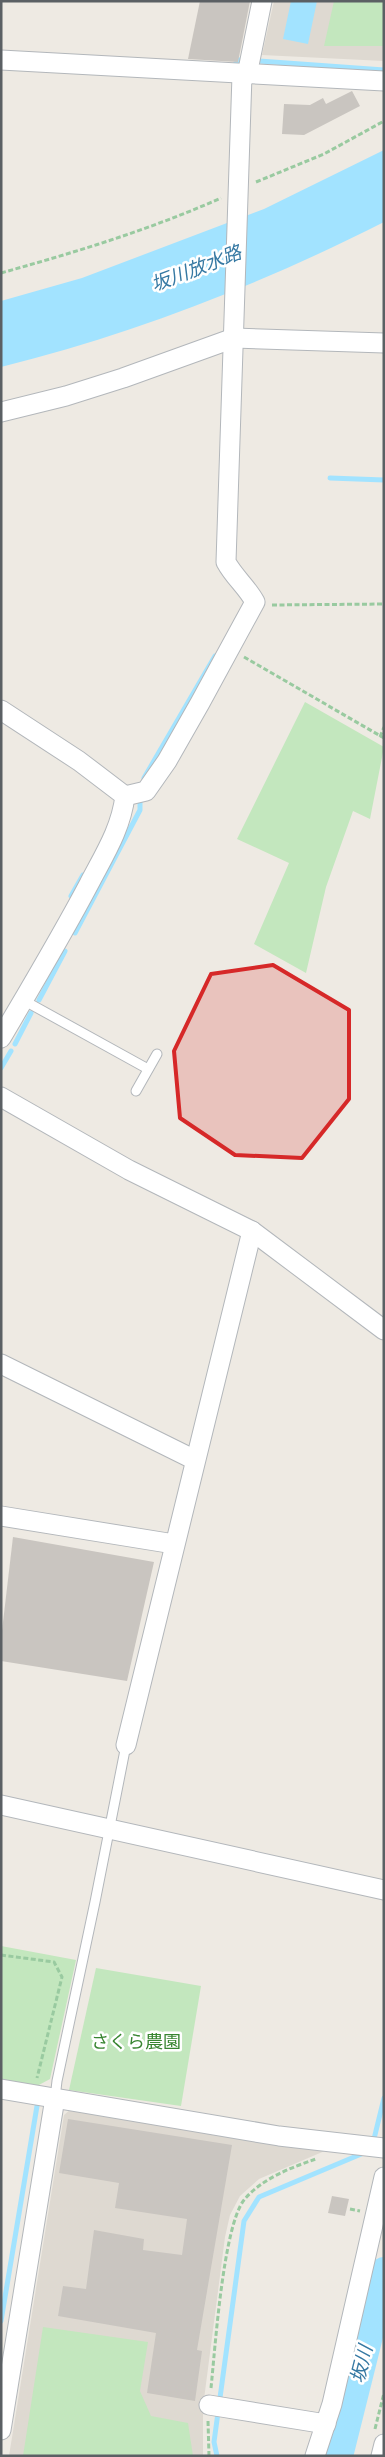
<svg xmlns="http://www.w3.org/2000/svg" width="385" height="2457" font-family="'Alegreya Sans','Noto Sans JP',sans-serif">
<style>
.education{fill:#ded9d1}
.green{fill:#c3e7be}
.water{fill:#a2e3ff}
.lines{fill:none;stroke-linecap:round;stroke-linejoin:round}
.stream{stroke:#a2e3ff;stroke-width:5}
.river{stroke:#a2e3ff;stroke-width:30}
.building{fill:#c9c5c0}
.service-casing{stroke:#b3b7bb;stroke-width:11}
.minor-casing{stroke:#b3b7bb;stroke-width:21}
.path{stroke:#99caa0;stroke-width:3;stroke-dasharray:5 2.5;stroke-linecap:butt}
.service{stroke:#fff;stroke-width:9}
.minor{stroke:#fff;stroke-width:19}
.marked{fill:#d62828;fill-opacity:0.2;stroke:#d62828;stroke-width:4;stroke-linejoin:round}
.labels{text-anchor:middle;stroke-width:5;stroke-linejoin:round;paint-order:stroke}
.park-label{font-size:18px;fill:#388531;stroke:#fff}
.water-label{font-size:19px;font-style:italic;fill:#3679a3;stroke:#fff}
</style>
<rect width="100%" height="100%" fill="#eeeae3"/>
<g class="education">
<path d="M274,1H384V61L262,55Z"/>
<path d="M71,2109L334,2147L259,2179L240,2196L230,2215L225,2237L203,2407V2456H9L64,2115Z"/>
</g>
<g class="green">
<path d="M334,1H384V46H324Z"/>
<path d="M305,702L384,747L370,819L353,811L326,887L306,973L254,944L289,863L237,839Z"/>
<path d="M1,1946L76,1960L50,2079L37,2086L1,2079Z"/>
<path d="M96,1968L201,1986L181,2106L69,2090Z"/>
<path d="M43,2327L148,2342L140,2391L151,2416L188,2423L193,2456H23Z"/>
</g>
<g class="water">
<path d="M291,1H317L308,44L283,39Z"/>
<path d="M384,150V222C262,284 133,334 1,367V301L82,278L264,209Z"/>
</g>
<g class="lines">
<g class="stream">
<path d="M259,61L384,70"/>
<path d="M232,67L240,60"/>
<path d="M330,478L384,480"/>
<path d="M144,778L215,656"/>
<path d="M71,896L83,875"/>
<path d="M75,933L140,810V796"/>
<path d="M39,1000L65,951"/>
<path d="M15,1044L31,1013"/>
<path d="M1,1068L11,1051"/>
<path d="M373,2143L384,2098"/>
<path d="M1,2321L37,2106"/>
<path d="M217,2456L214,2442L244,2221L259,2197L366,2152"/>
</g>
<path class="river" d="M338,2456L384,2272"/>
</g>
<g class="building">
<path d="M200,1H250L238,62L188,59Z"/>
<path d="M352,91L360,106L304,135L282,134L284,104L310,105L323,98L326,104Z"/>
<path d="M13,1537L154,1562L127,1681L1,1661V1639Z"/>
<path d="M68,2119L232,2145L197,2350L202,2351L195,2401L147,2393L156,2333L58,2316L63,2286L86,2289L94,2230L144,2239L143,2250L182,2255L187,2219L115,2208L119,2183L59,2173Z"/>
<path d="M332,2196L349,2199L345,2216L328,2213Z"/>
</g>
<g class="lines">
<defs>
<g id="service">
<path d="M23,1000L148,1069"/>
<path d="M136,1091L157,1054"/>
<path d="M55,2098L57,2081L95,1902L126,1745"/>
</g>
<g id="minor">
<path d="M1,60L384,81"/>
<path d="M247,75L262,1"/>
<path d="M1,412L66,396L123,378L234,338L384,343"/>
<path d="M1,710L79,761L125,796C121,829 104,855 89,884C61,937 31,987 1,1038"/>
<path d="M125,796L146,791L167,761L200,703L255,602C247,587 234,577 226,562L242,75"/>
<path d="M1,1097L129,1170L252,1231L384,1330"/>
<path d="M1,1364L195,1460"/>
<path d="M1,1516L174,1544"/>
<path d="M126,1745L252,1231"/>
<path d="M1,1805L384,1890"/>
<path d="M1,2089L279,2136L384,2148"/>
<path d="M209,2405L326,2424"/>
<path d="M1,2430L55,2098"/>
<path d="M315,2456L332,2404L384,2177"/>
<path d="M381,2456L384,2444"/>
</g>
</defs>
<use href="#service" class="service-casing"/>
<use href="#minor" class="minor-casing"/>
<g class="path">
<path d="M256,182L324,154L384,121"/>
<path d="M1,273C76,252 149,230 221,198"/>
<path d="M272,605L384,604"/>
<path d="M244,657L384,738"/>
<path d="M380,737L384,727"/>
<path d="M1,1955L54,1962L62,1977L37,2078"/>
<path d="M350,2209L360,2211"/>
<path d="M211,2388C215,2350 223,2227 244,2200C261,2179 292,2167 316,2159"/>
<path d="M208,2421L209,2456"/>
<path d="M375,2429L384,2393"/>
</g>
<use href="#service" class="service"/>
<use href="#minor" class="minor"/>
</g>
<path class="marked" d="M273,965L349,1010V1099L302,1158L235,1155L180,1118L174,1051L211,974Z"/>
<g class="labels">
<g class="park-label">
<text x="136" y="2048">さくら農園</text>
</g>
<g class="water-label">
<text transform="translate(196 268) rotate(-21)" y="7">坂川放水路</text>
<text transform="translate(361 2364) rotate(-76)" y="7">坂川</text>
</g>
</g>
<rect width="385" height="2457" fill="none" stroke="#5b6064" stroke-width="5"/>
</svg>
